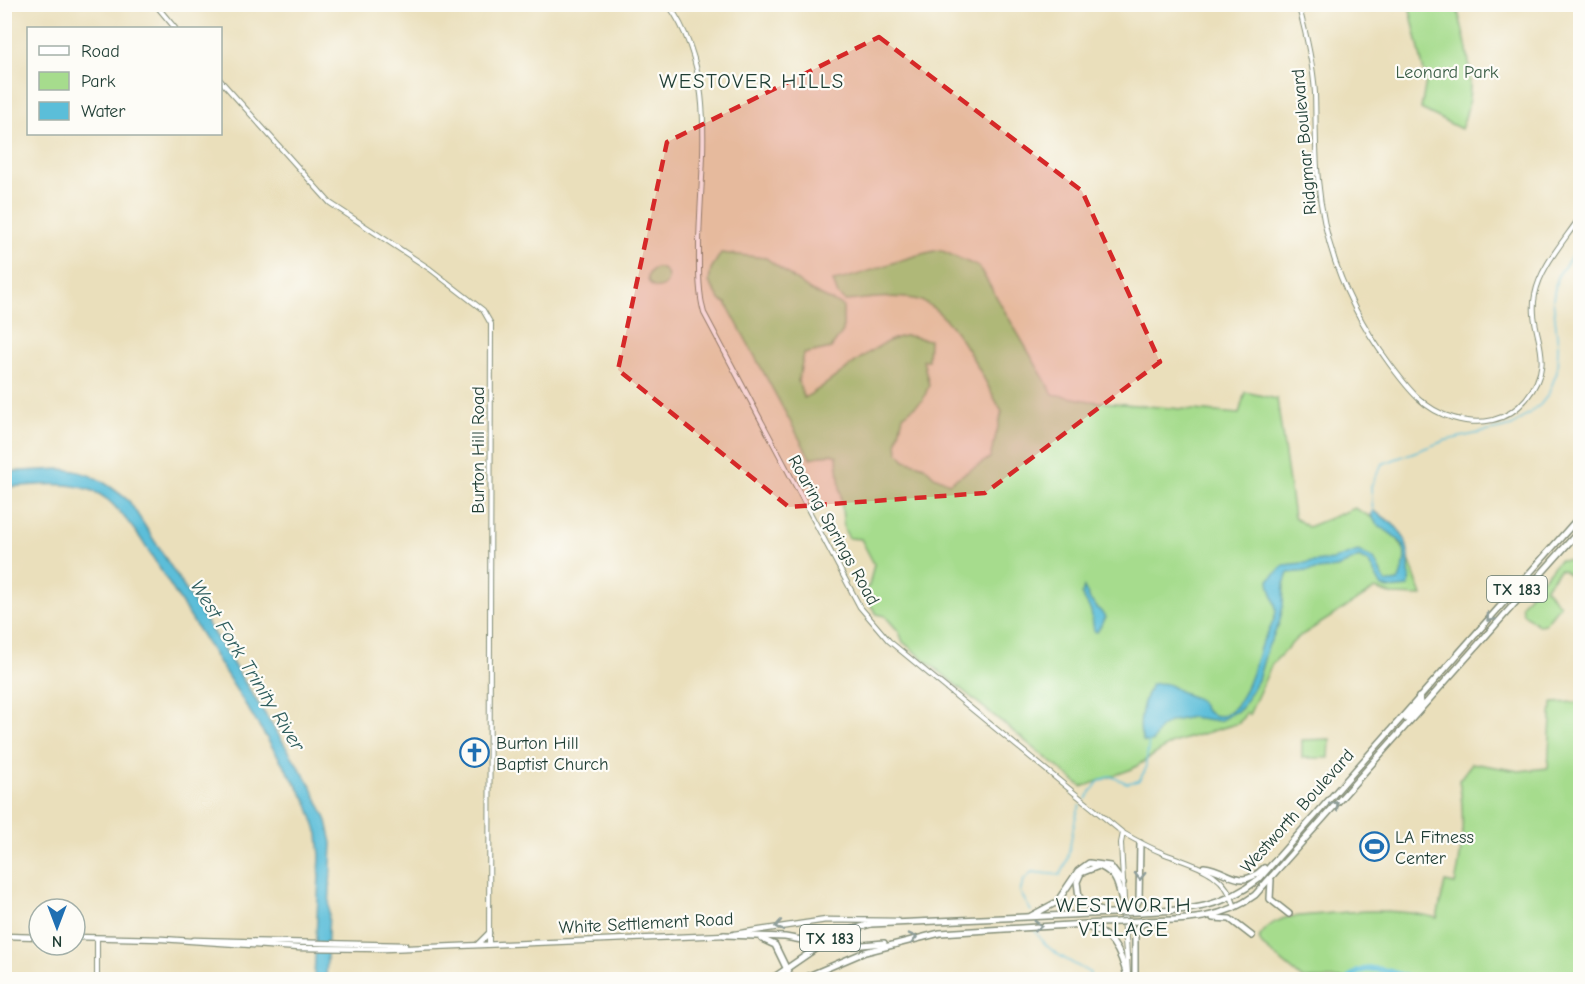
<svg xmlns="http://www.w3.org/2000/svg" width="1585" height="984" font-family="'Comic Neue',sans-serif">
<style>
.green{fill:#a6dc8d;stroke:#628c60;stroke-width:1.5}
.water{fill:#5bbed9;stroke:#3d7e86;stroke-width:1.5}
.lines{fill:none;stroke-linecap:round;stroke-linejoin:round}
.stream{stroke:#5bbed9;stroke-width:1.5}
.river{stroke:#5bbed9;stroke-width:6}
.tertiary-casing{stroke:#848e78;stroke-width:6}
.secondary-casing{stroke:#848e78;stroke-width:7}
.primary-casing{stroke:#848e78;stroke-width:8}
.tertiary{stroke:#fff;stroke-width:4}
.secondary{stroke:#fff;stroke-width:4.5}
.primary{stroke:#fff;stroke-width:5}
.primary-bridge-casing{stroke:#848e78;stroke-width:8;stroke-linecap:butt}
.primary-bridge{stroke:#fff;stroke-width:5}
.oneway{stroke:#8f9e9a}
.marked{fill:#d62828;fill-opacity:0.2;stroke:#d62828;stroke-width:4.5;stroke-dasharray:12 8;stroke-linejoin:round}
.labels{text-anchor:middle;stroke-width:4.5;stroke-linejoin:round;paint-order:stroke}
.shield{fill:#fdfcf7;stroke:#62766e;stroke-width:1.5}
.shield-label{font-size:16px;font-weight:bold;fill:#1f3d34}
.park-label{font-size:18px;fill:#3a5d46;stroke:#fdfcf7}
.street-label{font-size:18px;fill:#1f3d34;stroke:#fdfcf7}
.poi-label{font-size:18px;fill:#1f3d34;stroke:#fdfcf7;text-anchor:start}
.water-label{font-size:20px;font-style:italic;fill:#2e5d5d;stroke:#fdfcf7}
.quarter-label{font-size:21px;letter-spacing:1.5px;fill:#1f3d34;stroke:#fdfcf7}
</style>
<rect width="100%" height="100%" fill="#fdfcf7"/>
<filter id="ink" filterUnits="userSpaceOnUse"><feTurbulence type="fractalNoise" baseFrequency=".0167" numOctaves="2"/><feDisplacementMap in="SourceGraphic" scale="12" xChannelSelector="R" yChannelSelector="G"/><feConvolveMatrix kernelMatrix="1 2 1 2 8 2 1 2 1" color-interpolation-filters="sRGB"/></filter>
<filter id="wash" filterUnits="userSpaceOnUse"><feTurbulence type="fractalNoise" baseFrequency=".008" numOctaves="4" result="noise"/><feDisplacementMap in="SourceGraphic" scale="24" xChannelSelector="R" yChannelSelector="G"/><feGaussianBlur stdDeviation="1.35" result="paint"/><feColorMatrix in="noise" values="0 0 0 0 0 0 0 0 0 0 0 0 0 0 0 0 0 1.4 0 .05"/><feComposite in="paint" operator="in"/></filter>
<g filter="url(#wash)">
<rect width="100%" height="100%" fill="#eadfbb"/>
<g class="green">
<path d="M1409,5H1456C1468,46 1478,88 1461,129L1421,109L1426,81Z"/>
<path d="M940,250L979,267L1053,394L1090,401L1239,414L1245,392L1277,399L1294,517L1308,527L1355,508L1392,529L1409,559L1422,596L1393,595L1375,589L1297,638L1272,664L1249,715L1246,713L1239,723L1172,743L1132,769L1082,787L903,642L899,632L885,616L877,614L860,591L869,586L874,564L861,539L849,538L844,529L837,456L831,454L810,458L726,303L721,301L709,282L711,269L721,253L766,258L811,291L843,306V331L831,348L804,354L798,381L804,398C835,382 873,341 905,336C912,335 921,339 929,340L928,360H923L929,385L923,400L903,416L897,441L898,452L905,460L924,466L934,476L949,483L990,458L1002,412C984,381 952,305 914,299C892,295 866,299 845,301L838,295L833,281C870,274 903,256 940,250Z"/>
<circle cx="658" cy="278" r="10"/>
<path d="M1559,560H1569L1580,571V582L1579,583L1563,570H1559L1545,588L1560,605L1545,624L1538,625L1523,613L1521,605L1535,588H1540L1538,584Z"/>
<path d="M1580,702V979H1303L1262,945L1259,938C1266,926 1275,921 1288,917C1337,913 1389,905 1437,918L1445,882L1455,884C1463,849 1465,815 1459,780L1472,763L1519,771L1548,768L1552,703Z"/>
<path d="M1330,739L1329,758H1302V740Z"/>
</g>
<g class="water">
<path d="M61,469C90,471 107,483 129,501L311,786L327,821L332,843L326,979H314L320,856L318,834L307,802L141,539C131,526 121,511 108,500C80,477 38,486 5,487L4,472Z"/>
<path d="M1374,511C1399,526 1410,536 1409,568C1409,575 1411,580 1408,587L1389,589L1382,587L1369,563L1359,557L1337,568L1288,573L1284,584L1283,606L1279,624L1267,649L1258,680L1241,709L1219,721L1191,717L1169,722L1160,728L1152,742H1144C1135,728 1144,696 1152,684C1169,681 1170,686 1183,693C1193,698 1201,697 1204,709C1237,739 1255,663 1261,645C1266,634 1275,624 1276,611C1276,600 1269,591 1269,580L1284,565L1333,560L1358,551L1374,559L1386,583L1398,581C1401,577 1401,573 1403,568C1413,533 1382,537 1371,515Z"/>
<path d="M1084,587L1090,600L1106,617L1097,632L1094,631L1091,611L1082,595Z"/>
</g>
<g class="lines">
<g class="stream">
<path d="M1373,513L1371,486L1382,464L1447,440L1512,426L1540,405L1548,395L1557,372L1558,345L1553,299L1557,277L1580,244"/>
<path d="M1086,799L1098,782L1110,776L1127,783L1138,781L1145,771L1149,740"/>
<path d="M1031,911L1020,892L1024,880L1032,872L1060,875C1073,857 1069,828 1080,806"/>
<path d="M1035,930C1048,954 1069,960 1090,973V980"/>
</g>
<path class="river" d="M1348,980C1364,960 1392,972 1413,980"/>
</g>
</g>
<g filter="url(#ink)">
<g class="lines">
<defs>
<g id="tertiary">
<path d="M155,4L175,28"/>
<path d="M668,4C719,75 700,164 699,245C699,268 698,291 704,313L860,607L889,641L1123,833C1137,841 1150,848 1165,854C1196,866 1225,871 1235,907"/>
<path d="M1298,4C1306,33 1313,63 1315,93C1316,122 1315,151 1318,180C1324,247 1349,309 1389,363C1407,387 1422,409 1453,418C1480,426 1507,422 1526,399C1560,357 1527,334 1535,295C1540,267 1565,240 1580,217"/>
<path d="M220,80L330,203L430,269L483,310L491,324L489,944"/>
<path d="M1123,833L1121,843L1128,975"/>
<path d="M1121,898L1127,963"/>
<path d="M97,980V938"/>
</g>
<g id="secondary">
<path d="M734,934L826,920L898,921"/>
<path d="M4,936L39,937"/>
<path d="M75,937L162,939L299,948L385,949L725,935"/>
<path d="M194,940L405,945"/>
<path d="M478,944L489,933"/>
</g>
<g id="primary">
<path d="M1406,719L1421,702L1419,697"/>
<path d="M1204,867C1230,870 1239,892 1264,868"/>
<path d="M1271,880L1270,899L1289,914"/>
<path d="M1135,907L1139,900L1140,843"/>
<path d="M1105,912L1090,907L1079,897L1077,882L1081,873L1099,866C1115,873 1118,882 1121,898"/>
<path d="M1139,912C1188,910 1219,910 1259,879L1580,516"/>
<path d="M1031,916L1057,902L1078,871L1089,863L1110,866L1123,883"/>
<path d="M1213,918L1230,919L1252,936"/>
<path d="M1141,921C1182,920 1221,921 1255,895L1580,530"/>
<path d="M1080,926C1112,930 1121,951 1128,980"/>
<path d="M724,935L785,937L841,947L884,943"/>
<path d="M762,939L775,945L792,980"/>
<path d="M770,980L837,934L871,924L1112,913"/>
<path d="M799,980L865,952L940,933L1118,922"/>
<path d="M1135,980V935L1138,926L1145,923"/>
</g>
</defs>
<use href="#tertiary" class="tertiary-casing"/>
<use href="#secondary" class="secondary-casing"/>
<use href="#primary" class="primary-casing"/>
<use href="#tertiary" class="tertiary"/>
<use href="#secondary" class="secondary"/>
<use href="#primary" class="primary"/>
<defs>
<g id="primary-bridge">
<path d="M1122,910L1135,907"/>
<path d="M1112,913L1139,912"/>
<path d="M1118,922L1141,921"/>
</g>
</defs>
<use href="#primary-bridge" class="primary-bridge-casing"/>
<use href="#primary-bridge" class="primary-bridge"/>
</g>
<defs><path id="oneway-chevron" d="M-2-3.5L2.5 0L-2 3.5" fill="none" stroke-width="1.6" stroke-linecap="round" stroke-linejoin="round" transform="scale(1.5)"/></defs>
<g class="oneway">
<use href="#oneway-chevron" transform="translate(1490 618) rotate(131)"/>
<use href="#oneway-chevron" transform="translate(1335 805) rotate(-48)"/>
<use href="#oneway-chevron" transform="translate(1140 876) rotate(91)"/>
<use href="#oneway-chevron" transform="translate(779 926) rotate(170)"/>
<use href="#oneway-chevron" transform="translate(1038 926) rotate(-3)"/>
<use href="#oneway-chevron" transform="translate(913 938) rotate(-13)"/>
</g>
</g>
<path class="marked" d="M879,37L1082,191L1160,362L985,493L789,507L618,370L667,142Z"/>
<defs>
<symbol id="church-ring" viewBox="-11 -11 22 22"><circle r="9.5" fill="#fdfcf7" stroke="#1f6fb2" stroke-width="1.5"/><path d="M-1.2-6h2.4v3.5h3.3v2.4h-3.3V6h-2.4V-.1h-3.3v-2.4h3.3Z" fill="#1f6fb2"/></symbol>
<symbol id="stadium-ring" viewBox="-11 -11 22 22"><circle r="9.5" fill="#fdfcf7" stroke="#1f6fb2" stroke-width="1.5"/><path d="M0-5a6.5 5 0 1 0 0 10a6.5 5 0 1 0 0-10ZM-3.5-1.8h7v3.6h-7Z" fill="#1f6fb2"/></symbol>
</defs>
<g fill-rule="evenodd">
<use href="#church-ring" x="458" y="736" width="33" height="33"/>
<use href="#stadium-ring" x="1358" y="830" width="33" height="33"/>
</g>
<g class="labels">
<g class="shield">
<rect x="1487" y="576" width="60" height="26" rx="4.5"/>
<rect x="800" y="925" width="60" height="26" rx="4.5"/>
</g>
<g class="shield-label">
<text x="1517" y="595">TX 183</text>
<text x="830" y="944">TX 183</text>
</g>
<g class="park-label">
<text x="1447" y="78">Leonard Park</text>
</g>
<g class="street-label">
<text transform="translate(1304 142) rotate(-95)" y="6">Ridgmar Boulevard</text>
<text transform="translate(478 450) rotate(-90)" y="6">Burton Hill Road</text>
<text transform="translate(834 530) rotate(61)" y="6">Roaring Springs Road</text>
<text transform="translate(1297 811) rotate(-48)" y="6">Westworth Boulevard</text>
<text transform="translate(646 923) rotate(-3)" y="6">White Settlement Road</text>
</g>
<g class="poi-label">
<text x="496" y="749">Burton Hill<tspan x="496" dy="21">Baptist Church</tspan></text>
<text x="1395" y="843">LA Fitness<tspan x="1395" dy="21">Center</tspan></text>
</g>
<g class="water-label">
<text transform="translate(248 665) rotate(58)" y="7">West Fork Trinity River</text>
</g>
<g class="quarter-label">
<text x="752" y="88">WESTOVER HILLS</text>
<text x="1124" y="912">WESTWORTH<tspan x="1124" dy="24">VILLAGE</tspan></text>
</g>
</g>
<rect width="1585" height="984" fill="none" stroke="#fdfcf7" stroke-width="24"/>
<rect x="27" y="27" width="195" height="108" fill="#fdfcf7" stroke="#a4b0a9" stroke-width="1.5"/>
<rect x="39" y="46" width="30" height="9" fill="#ffffff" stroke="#a4b0a9" stroke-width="1.5"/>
<text x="81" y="57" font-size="18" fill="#1f3d34">Road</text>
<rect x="39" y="72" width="30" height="18" fill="#a6dc8d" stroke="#a4b0a9" stroke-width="1.5"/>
<text x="81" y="87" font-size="18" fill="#1f3d34">Park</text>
<rect x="39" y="102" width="30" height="18" fill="#5bbed9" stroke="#a4b0a9" stroke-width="1.5"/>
<text x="81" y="117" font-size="18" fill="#1f3d34">Water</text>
<g transform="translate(57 927) rotate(180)"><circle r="28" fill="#fdfcf7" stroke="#a4b0a9" stroke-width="1.5"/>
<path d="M0-4.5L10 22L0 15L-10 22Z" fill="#1f6fb2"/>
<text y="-9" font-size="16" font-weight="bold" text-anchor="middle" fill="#1f3d34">N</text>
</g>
</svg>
